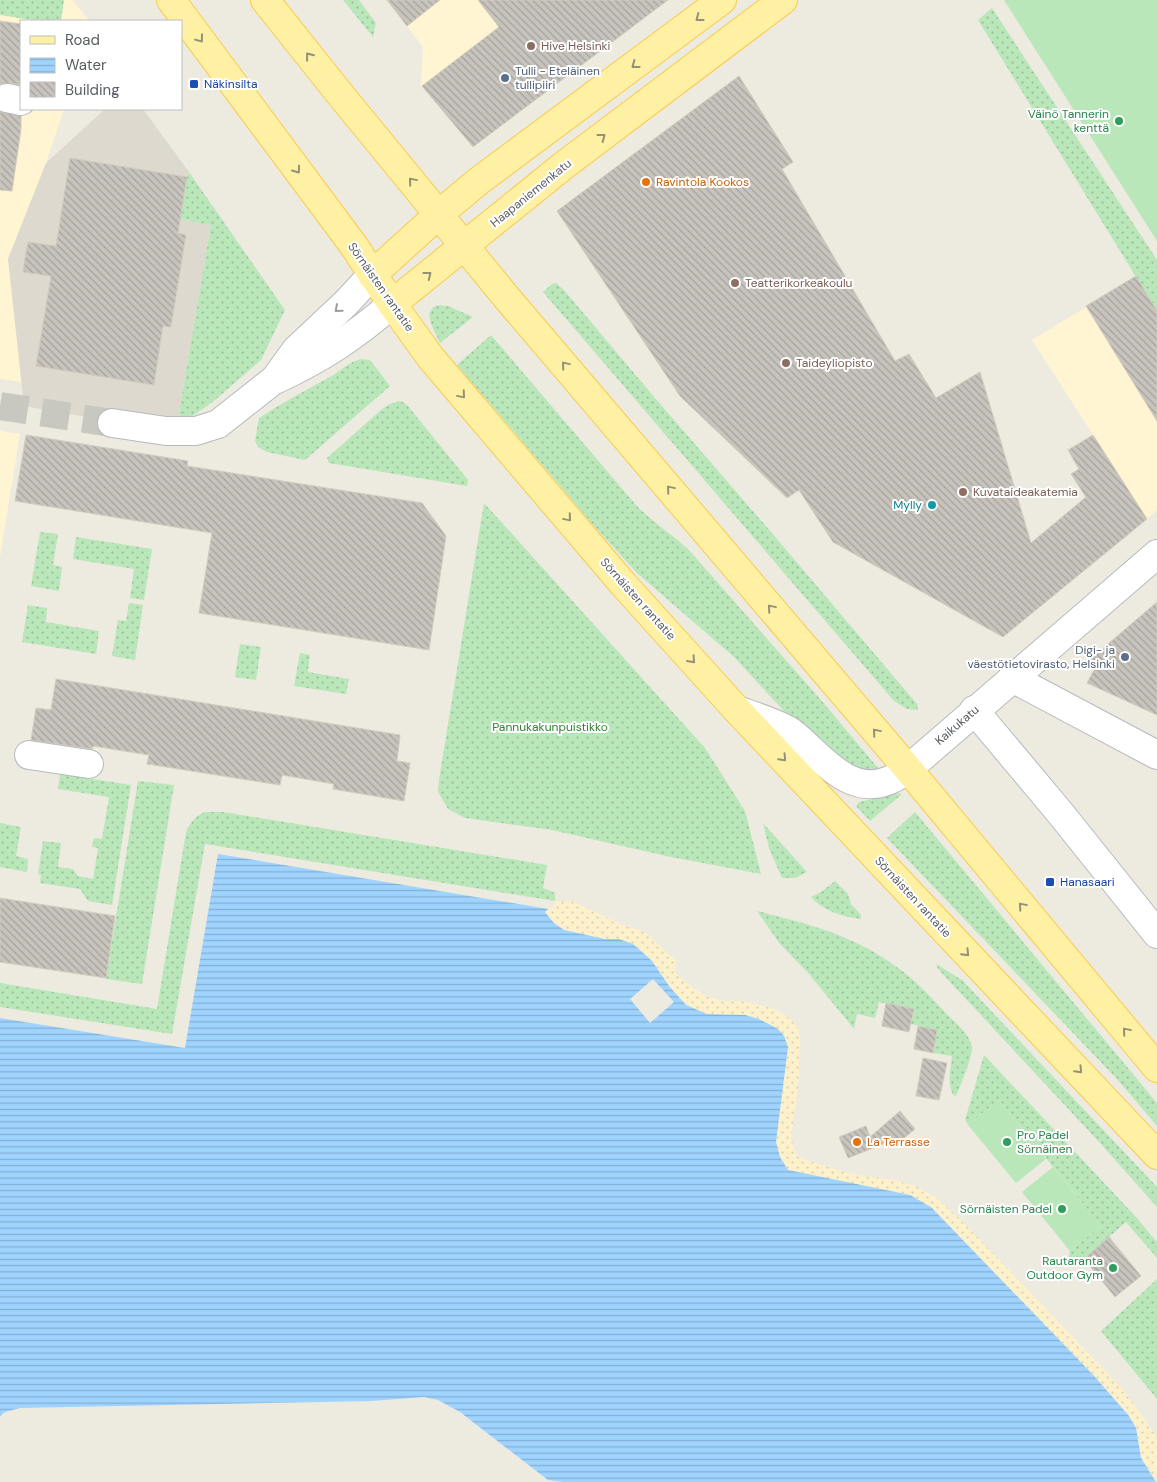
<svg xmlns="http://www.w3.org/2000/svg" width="1157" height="1482" font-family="'DM Sans',sans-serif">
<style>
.commercial{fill:#fff5d3}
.education{fill:#ddd9cf}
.grass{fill:url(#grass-dots)}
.sand{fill:url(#sand-dots)}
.garden{fill:#bae7ba}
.water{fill:url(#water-rules)}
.pier{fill:#edeae0}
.building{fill:url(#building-back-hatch);stroke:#d2ccbe}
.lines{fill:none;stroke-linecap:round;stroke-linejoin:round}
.minor-tunnel{stroke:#c8c7c0;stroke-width:28;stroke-dasharray:28 14;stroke-linecap:butt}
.minor-casing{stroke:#b6b9be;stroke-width:30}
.major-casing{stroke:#fbca4b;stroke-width:30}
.minor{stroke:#fff;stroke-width:28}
.major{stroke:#fff1a3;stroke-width:28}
.oneway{stroke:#939179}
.oneway2{stroke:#9b9ea1}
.education-dot{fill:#8d6e63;stroke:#fff;stroke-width:2}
.service-dot{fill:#5c6f8a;stroke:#fff;stroke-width:2}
.transit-dot{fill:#1a4fb4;stroke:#fff;stroke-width:2}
.leisure-dot{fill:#2e9e5b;stroke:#fff;stroke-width:2}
.food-dot{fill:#e8710a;stroke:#fff;stroke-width:2}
.culture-dot{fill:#0f9aa8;stroke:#fff;stroke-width:2}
.labels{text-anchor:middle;stroke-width:4;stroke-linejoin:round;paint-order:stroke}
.education-label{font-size:12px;fill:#785e54;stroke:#fff;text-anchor:start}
.service-label{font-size:12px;fill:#4e5e75;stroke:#fff;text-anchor:start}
.transit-label{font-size:12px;fill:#164399;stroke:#fff;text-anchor:start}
.leisure-label{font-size:12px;fill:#27864d;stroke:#fff;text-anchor:end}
.food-label{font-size:12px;fill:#c56008;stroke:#fff;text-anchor:start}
.street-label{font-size:12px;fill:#595d62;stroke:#fff}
.culture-label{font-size:12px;fill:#0d838f;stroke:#fff;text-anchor:end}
.park-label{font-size:12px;fill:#2e8432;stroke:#fff}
</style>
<defs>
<pattern id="grass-dots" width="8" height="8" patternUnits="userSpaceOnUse" patternTransform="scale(1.25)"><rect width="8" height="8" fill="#bae7ba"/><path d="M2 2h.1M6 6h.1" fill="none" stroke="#9abe9b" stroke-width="1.8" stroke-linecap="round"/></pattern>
<pattern id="sand-dots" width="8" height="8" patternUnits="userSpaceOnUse" patternTransform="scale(1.25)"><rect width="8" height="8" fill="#fdf1cb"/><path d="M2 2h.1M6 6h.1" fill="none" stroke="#dbd1b1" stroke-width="1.8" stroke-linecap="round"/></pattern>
<pattern id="water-rules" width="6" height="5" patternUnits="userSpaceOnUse" patternTransform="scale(1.25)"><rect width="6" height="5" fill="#9ed4ff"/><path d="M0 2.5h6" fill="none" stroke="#84afd2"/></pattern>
<pattern id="building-back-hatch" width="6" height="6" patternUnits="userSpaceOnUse" patternTransform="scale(1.25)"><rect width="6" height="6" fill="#c8c4bd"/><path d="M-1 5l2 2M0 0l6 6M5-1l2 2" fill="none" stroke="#a5a29d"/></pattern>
</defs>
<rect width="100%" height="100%" fill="#edeae0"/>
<g class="commercial">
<path d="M0,0H72L90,21H21V109H64L46,163L8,259L23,382L0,379Z"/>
<path d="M387,0H478L482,5L488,0H668L473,148L421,84L423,47Z"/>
<path d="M1136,277L1157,311V510L1147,519L1032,340Z"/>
<path d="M0,431L20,434L0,557Z"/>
</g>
<path class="education" d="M105,109H143L189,172L187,177L211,225L177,425L166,431L24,406L8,259L46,163Z"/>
<g class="grass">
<path d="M0,0H64L61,21H38L0,15Z"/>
<path d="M343,0H359L376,23L373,37Z"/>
<path d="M992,8L1157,260V311L978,20Z"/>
<path d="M189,172L285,310L261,360L214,401L194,415L177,425L211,225L180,219L187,177Z"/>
<path d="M556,283L564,290L655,398L771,532L917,704L918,710L907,709L894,701L543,292L552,284Z"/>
<path d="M439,305L448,306L473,317L440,343L431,324L429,314L433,307Z"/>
<path d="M491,335L636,505C652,522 672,534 689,550L821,700L878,768L868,769L851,768L817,747L734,657L637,573L595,527L457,365Z"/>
<path d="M361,359L370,360L390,386L305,460L267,452L258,447L255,441L259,418C282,403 306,390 330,377C341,371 348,362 361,359Z"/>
<path d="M398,401L403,402L408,406L468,480L467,486L329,463L327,458L381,410L388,405Z"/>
<path d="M484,503L705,748L745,811L761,874L666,856L552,830L465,818L448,809L438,792L439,780Z"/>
<path d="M40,532L58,534L53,565L62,567L59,591L31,586Z"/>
<path d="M76,537L152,549L144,600L130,598L134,569L73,559Z"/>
<path d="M129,603L143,605L135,660L112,656L118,620L126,621Z"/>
<path d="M28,605L47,608L46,622L99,631L96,654L22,642Z"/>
<path d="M240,644L261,647L256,680L235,677Z"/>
<path d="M300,653L310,655L308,672L349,679L346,694L294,686Z"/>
<path d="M60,774L131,785L112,905L88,901L80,889L40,883L41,875L38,874L43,841L61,843L58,867L73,869L78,876L93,879L98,848L92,847L94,838L102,839L109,797L58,789Z"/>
<path d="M138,781L174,785L142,984L106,979Z"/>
<path d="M900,793L901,795L870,821L856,806L859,802Z"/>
<path d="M205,812H223L547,865L543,888L555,893V901L205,844L172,1034L0,1007V983L157,1009L186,832C191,822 195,816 205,812Z"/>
<path d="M915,812L1157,1103V1126L1117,1079L887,838Z"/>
<path d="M0,823L21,827L16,856L28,859L27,872L0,867Z"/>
<path d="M763,823L807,872L795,878H782L769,848Z"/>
<path d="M835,881L848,894L851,904L861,915V919C843,917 823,911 811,897L821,892Z"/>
<path d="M757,911C805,923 853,935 894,965C912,977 929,995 944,1011C953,1021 970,1033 972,1047C973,1054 960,1089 955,1097C946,1086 951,1069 952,1056L933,1053L937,1030L911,1024L914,1009L879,1002L875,1018L857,1014L854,1029L809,974L780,944Z"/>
<path d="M936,964L962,980L1157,1187V1207L1100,1143L938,969Z"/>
<path d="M984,1055L1136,1217L1157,1242V1258L1126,1222L1074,1268L1068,1261L1070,1251L1101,1226L999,1100L968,1125L965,1120Z"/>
<path d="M1157,1279V1399L1101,1331Z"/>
</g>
<path class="sand" d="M555,901H572L625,926L644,931L676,961L674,971C685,983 703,997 719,1000C726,1002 732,1001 739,1001C761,1004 798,1011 800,1038L798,1089L791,1137L794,1149L799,1158L852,1174L894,1180L916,1186L938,1199L964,1223L1126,1393L1157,1437V1482L1141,1458L1136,1428L1129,1415L1095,1377L931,1207L815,1175L788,1171L780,1157L776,1142L788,1047C787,1043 786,1039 784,1036C775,1020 738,1016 721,1015C716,1014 710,1015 706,1014C667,1001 664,962 632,944C623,939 615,940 606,939C586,937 555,931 545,912L548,909L553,907Z"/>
<g class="garden">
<path d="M1004,0H1157V241Z"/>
<path d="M999,1100L1046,1159L1016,1183L968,1125Z"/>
<path d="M1053,1167L1101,1226L1070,1251L1022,1192Z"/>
</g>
<path class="water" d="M218,854L548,909L545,912L554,923L564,930L605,939H619L633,944L652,961L669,986L686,1005L707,1014L745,1015L759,1019L778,1029L784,1036L788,1047L776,1142L780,1157L788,1170L910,1195L931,1207L1095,1377L1129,1416L1136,1428L1141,1458L1156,1482H562L548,1480L460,1412L438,1400L424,1397L372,1401L20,1408L5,1412L0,1416V1018L185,1048Z"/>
<path class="pier" d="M653,979L674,1002L650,1023L630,999Z"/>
<g class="building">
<path d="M387,0H440L407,26Z"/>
<path d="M478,0H668L473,147L422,86L499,27Z"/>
<path d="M0,21L21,24V85L10,83L0,84Z"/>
<path d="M739,76L793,162L782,169L895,361L909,354L936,398L980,372L1031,543L1086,497L1071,474L1079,469L1068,450L1093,435L1147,519L1003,637L833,542L799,490L787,498L680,396L557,211Z"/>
<path d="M0,111L21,116V129L12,191L0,190Z"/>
<path d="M70,158L187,177L178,233L186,235L171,327L163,326L154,385L36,366L51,276L23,272L25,258L28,242L56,246Z"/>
<path d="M1136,276L1157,311V421L1086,306Z"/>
<path d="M26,435L188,461L187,466L422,503L446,536L429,650L199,613L212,533L15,501Z"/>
<path d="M1157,602V715L1087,683L1094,670L1087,662Z"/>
<path d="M56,679L400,735L397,761L410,763L404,801L333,789L334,784L282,775L280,785L147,764L149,755L93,746L92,749L31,740L36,708L51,710Z"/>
<path d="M0,898L115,916L106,978L0,962Z"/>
<path d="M886,1003L914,1009L909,1032L882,1026Z"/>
<path d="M918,1026L937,1030L933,1053L914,1049Z"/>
<path d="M923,1058L947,1063L939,1100L916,1096Z"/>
<path d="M900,1111L915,1129L893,1147L888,1142L848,1158L839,1137L866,1126L870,1137Z"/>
<path d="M1109,1237L1141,1276L1115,1297L1084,1259Z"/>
</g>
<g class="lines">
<path class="minor-tunnel" d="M0,406L112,423"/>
<defs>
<g id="minor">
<path d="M7,98L21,101"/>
<path d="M277,379C322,358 354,337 392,304"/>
<path d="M112,423L166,431H196L218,424L275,379L296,350L346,303L372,275"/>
<path d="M1012,678L1157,755"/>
<path d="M737,710C751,715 780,724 791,732C819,753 849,800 892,779C897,777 903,772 908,769L1157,554"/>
<path d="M974,710L1061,814L1157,934"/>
<path d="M29,755L89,764"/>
</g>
<g id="major">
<path d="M171,0L354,246L392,304L431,358L624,585L737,710L1157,1155"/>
<path d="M265,0L339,93L507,298L908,769L1157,1068"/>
<path d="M372,275L439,214L480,180L722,0"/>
<path d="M392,304L563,166L783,0"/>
</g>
</defs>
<use href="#minor" class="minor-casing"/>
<use href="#major" class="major-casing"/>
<use href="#minor" class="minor"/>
<use href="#major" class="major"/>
</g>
<defs><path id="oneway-chevron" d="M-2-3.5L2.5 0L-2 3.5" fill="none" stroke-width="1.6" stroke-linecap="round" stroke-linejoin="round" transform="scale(1.25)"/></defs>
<g class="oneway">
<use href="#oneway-chevron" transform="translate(699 18) rotate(143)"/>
<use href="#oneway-chevron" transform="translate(200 39) rotate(53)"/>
<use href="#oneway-chevron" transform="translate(309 56) rotate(-128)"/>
<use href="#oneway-chevron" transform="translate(635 65) rotate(143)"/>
<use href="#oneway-chevron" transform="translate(602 137) rotate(-37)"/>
<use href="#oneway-chevron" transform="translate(297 170) rotate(54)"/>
<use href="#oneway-chevron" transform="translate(412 181) rotate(-130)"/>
<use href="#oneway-chevron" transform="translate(428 275) rotate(-38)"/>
<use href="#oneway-chevron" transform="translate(565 365) rotate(-130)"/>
<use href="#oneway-chevron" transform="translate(462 395) rotate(50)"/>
<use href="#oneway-chevron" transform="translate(670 489) rotate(-130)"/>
<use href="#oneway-chevron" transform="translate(568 518) rotate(50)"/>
<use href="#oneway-chevron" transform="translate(771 608) rotate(-130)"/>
<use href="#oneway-chevron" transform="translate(692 660) rotate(48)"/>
<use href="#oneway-chevron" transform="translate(876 732) rotate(-130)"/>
<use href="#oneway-chevron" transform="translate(783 758) rotate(47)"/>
<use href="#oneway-chevron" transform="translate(1022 906) rotate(-130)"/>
<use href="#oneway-chevron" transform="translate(966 953) rotate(46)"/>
<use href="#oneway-chevron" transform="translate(1126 1031) rotate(-130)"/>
<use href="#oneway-chevron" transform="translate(1079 1070) rotate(46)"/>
</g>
<use class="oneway2" href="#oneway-chevron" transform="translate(338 309) rotate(139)"/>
<g class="education-dot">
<circle cx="531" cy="46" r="5"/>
<circle cx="735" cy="283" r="5"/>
<circle cx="786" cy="363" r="5"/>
<circle cx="963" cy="492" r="5"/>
</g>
<g class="service-dot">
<circle cx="505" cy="78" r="5"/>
<circle cx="1125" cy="657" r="5"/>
</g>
<g class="transit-dot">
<rect x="189" y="79" width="10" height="10" rx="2.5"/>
<rect x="1045" y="877" width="10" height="10" rx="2.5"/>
</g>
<g class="leisure-dot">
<circle cx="1119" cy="121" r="5"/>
<circle cx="1007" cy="1142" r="5"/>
<circle cx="1062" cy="1209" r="5"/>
<circle cx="1113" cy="1268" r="5"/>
</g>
<g class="food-dot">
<circle cx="646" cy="182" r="5"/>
<circle cx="857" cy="1142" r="5"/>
</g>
<circle class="culture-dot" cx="932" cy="505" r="5"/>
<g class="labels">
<g class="education-label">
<text x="541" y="50">Hive Helsinki</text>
<text x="745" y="287">Teatterikorkeakoulu</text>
<text x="796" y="367">Taideyliopisto</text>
<text x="973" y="496">Kuvataideakatemia</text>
</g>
<g class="service-label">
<text x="515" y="75">Tulli - Eteläinen<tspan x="515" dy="14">tullipiiri</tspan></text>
<text x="1115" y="654" text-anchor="end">Digi- ja<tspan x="1115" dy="14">väestötietovirasto, Helsinki</tspan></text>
</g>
<g class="transit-label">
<text x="204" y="88">Näkinsilta</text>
<text x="1060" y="886">Hanasaari</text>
</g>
<g class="leisure-label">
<text x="1109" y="118">Väinö Tannerin<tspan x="1109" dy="14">kenttä</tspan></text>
<text x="1017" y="1139" text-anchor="start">Pro Padel<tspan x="1017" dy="14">Sörnäinen</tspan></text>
<text x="1052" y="1213">Sörnäisten Padel</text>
<text x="1103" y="1265">Rautaranta<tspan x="1103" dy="14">Outdoor Gym</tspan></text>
</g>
<g class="food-label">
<text x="656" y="186">Ravintola Kookos</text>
<text x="867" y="1146">La Terrasse</text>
</g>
<g class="street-label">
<text transform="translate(531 193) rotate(-39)" y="4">Haapaniemenkatu</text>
<text transform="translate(381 287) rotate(55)" y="4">Sörnäisten rantatie</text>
<text transform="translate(638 599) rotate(48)" y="4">Sörnäisten rantatie</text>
<text transform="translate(957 725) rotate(-41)" y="4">Kaikukatu</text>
<text transform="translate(913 897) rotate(47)" y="4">Sörnäisten rantatie</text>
</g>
<g class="culture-label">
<text x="922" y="509">Mylly</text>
</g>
<g class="park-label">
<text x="550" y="731">Pannukakunpuistikko</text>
</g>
</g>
<rect x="20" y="20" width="162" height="90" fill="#ffffff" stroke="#bdbec0"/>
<rect x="30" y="36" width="25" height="8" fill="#fff1a3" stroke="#bdbec0"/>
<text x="65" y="45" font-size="15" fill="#595d62">Road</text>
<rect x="30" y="58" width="25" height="15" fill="url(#water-rules)" stroke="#bdbec0"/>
<text x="65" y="70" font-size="15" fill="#595d62">Water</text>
<rect x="30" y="82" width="25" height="15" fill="url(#building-back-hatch)" stroke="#bdbec0"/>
<text x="65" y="95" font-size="15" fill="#595d62">Building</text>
</svg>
